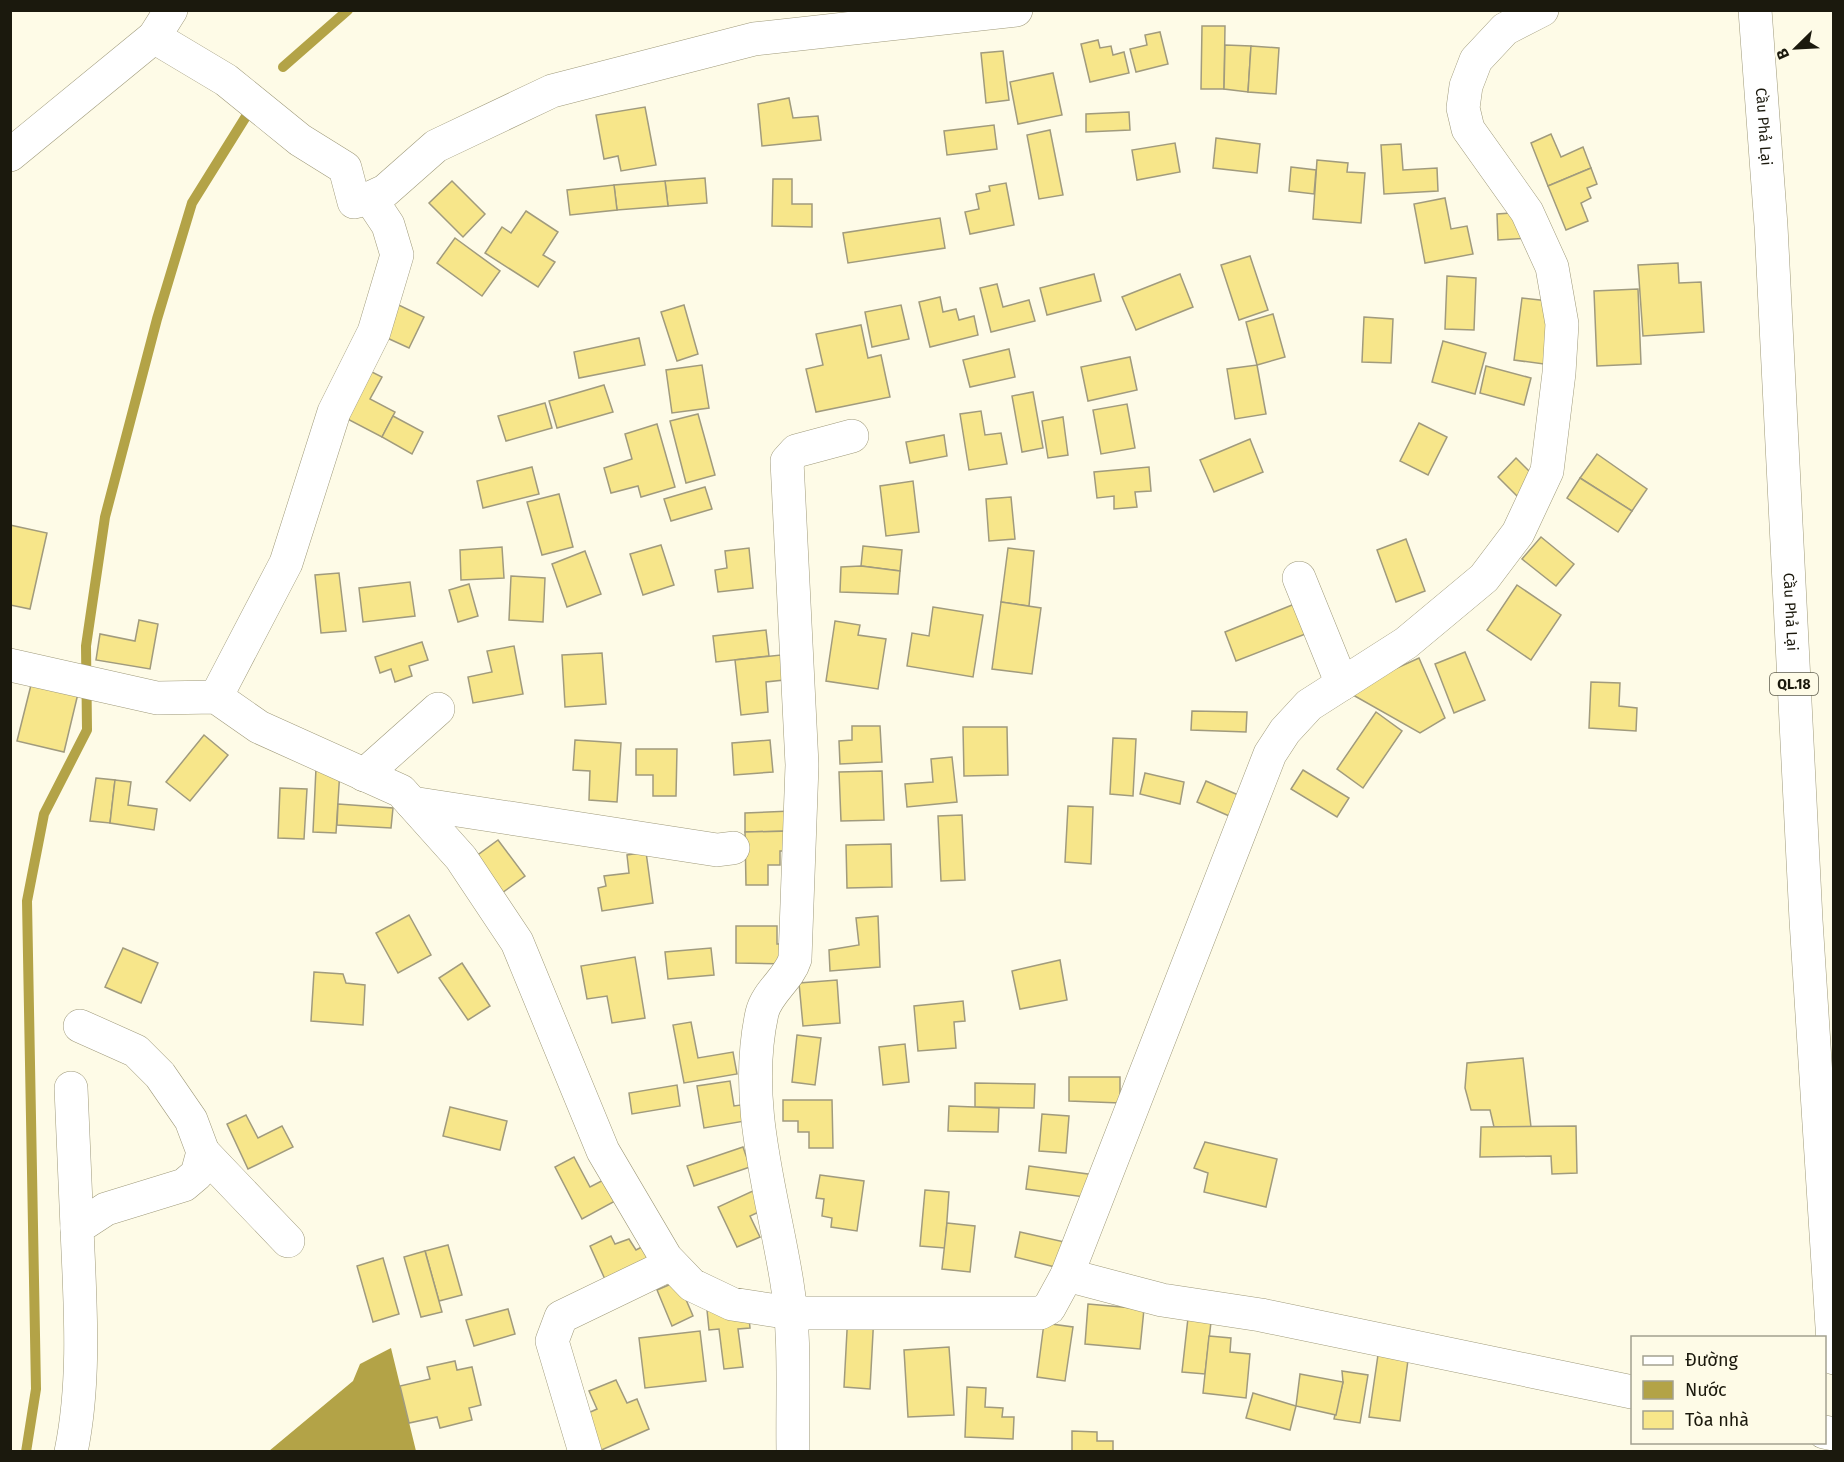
<svg xmlns="http://www.w3.org/2000/svg" width="1844" height="1462" font-family="'Fira Sans',sans-serif">
<style>
.water{fill:#b3a347}
.lines{fill:none;stroke-linecap:round;stroke-linejoin:round}
.stream{stroke:#b3a347;stroke-width:10}
.building{fill:#f7e68a;stroke:#a19b7d;stroke-width:1.5}
.street-casing{stroke:#9f9a7b;stroke-width:34}
.highway-casing{stroke:#9f9a7b;stroke-width:34}
.street{stroke:#fff;stroke-width:33}
.highway{stroke:#fff;stroke-width:33}
.labels{text-anchor:middle;stroke-width:4.5;stroke-linejoin:round;paint-order:stroke}
.shield{fill:#fefbe7;stroke:#5f5d4e;stroke-width:1.5}
.shield-label{font-size:14px;font-weight:bold;fill:#1b190d}
.street-label{font-size:15px;fill:#1b190d;stroke:#fefbe7}
</style>
<rect width="100%" height="100%" fill="#fefbe7"/>
<path class="water" d="M391,1348L416,1451H269L353,1381L360,1364Z"/>
<g class="lines">
<g class="stream">
<path d="M283,67L348,10"/>
<path d="M26,1452L36,1389L27,901L44,814L87,730L86,646L105,517L157,319L192,203L250,110"/>
</g>
</g>
<g class="building">
<path d="M1202,26H1225L1224,89H1201Z"/>
<path d="M1160,32L1168,64L1136,72L1130,49L1147,45L1145,35Z"/>
<path d="M1098,40L1100,48L1111,46L1113,55L1124,52L1129,73L1090,82L1081,44Z"/>
<path d="M1225,45L1251,46L1248,92L1224,89Z"/>
<path d="M1251,46L1279,48L1276,94L1248,92Z"/>
<path d="M1003,51L1009,100L986,103L981,53Z"/>
<path d="M1053,73L1062,115L1018,124L1010,82Z"/>
<path d="M789,98L793,118L818,116L821,140L762,146L758,104Z"/>
<path d="M645,107L656,165L621,171L618,156L604,159L596,115Z"/>
<path d="M1129,112L1130,130L1086,132V114Z"/>
<path d="M994,125L997,149L947,155L944,131Z"/>
<path d="M1050,130L1063,195L1039,199L1027,135Z"/>
<path d="M1551,134L1561,157L1583,147L1591,168L1548,186L1531,143Z"/>
<path d="M1216,138L1260,144L1257,173L1213,168Z"/>
<path d="M1175,143L1180,172L1137,180L1132,150Z"/>
<path d="M1401,144L1403,170L1437,168L1438,191L1384,194L1381,145Z"/>
<path d="M1317,160L1348,163L1347,172L1365,173L1361,223L1313,219Z"/>
<path d="M1291,167L1316,170L1314,194L1289,191Z"/>
<path d="M1591,168L1597,184L1587,188L1591,198L1581,203L1588,221L1566,230L1548,186Z"/>
<path d="M705,178L707,203L668,206L665,181Z"/>
<path d="M773,179H792V204H812V227L772,226Z"/>
<path d="M452,181L485,214L463,237L429,203Z"/>
<path d="M665,181L668,206L617,210L614,185Z"/>
<path d="M1006,183L1014,225L970,234L965,212L979,209L976,194L990,191L989,186Z"/>
<path d="M614,185L617,210L570,215L567,190Z"/>
<path d="M1445,198L1451,229L1467,226L1473,254L1425,263L1414,204Z"/>
<path d="M526,211L558,232L543,255L555,262L538,287L485,253L502,227L511,233Z"/>
<path d="M1527,212L1529,238L1498,240L1497,214Z"/>
<path d="M940,218L945,248L848,263L843,233Z"/>
<path d="M455,238L500,271L482,296L437,263Z"/>
<path d="M1250,256L1268,310L1239,320L1221,265Z"/>
<path d="M1678,263L1679,283L1701,282L1704,332L1643,336L1638,265Z"/>
<path d="M1094,274L1101,301L1047,315L1040,288Z"/>
<path d="M1180,274L1193,307L1136,330L1122,297Z"/>
<path d="M1447,276L1476,278L1474,330L1445,329Z"/>
<path d="M997,284L1003,307L1029,300L1035,321L991,332L980,288Z"/>
<path d="M1638,289L1641,364L1597,366L1594,291Z"/>
<path d="M940,297L943,312L956,309L959,320L974,316L978,335L930,347L919,302Z"/>
<path d="M384,298L424,317L409,348L374,332Z"/>
<path d="M1522,298L1558,302L1551,365L1514,360Z"/>
<path d="M684,305L698,354L677,361L661,312Z"/>
<path d="M901,305L909,339L872,347L865,312Z"/>
<path d="M1273,314L1285,357L1257,365L1246,322Z"/>
<path d="M1364,317L1393,319L1391,363L1362,362Z"/>
<path d="M861,325L868,358L881,355L890,397L816,412L806,369L823,365L816,334Z"/>
<path d="M639,338L645,365L579,378L574,352Z"/>
<path d="M1443,341L1486,353L1475,394L1432,382Z"/>
<path d="M1009,349L1015,377L970,387L963,360Z"/>
<path d="M1130,357L1137,390L1088,401L1081,367Z"/>
<path d="M358,365L382,377L370,399L395,412L382,437L334,412Z"/>
<path d="M702,365L709,408L672,413L666,370Z"/>
<path d="M1257,365L1266,414L1235,419L1227,369Z"/>
<path d="M1486,366L1531,378L1524,405L1480,393Z"/>
<path d="M604,385L613,412L557,428L549,401Z"/>
<path d="M1033,392L1043,448L1022,452L1012,396Z"/>
<path d="M545,403L552,428L506,441L498,416Z"/>
<path d="M1127,404L1135,448L1101,454L1093,410Z"/>
<path d="M981,411L985,435L1001,433L1007,464L969,470L960,414Z"/>
<path d="M698,414L715,475L686,483L670,421Z"/>
<path d="M393,416L423,432L412,454L382,437Z"/>
<path d="M1063,417L1068,455L1048,458L1042,421Z"/>
<path d="M1419,423L1447,437L1428,475L1400,461Z"/>
<path d="M657,424L675,487L641,497L638,486L611,493L604,468L632,459L625,434Z"/>
<path d="M944,435L947,456L910,463L906,442Z"/>
<path d="M1250,439L1263,472L1214,492L1200,460Z"/>
<path d="M1597,454L1647,489L1632,511L1580,478Z"/>
<path d="M1516,458L1541,483L1522,501L1498,477Z"/>
<path d="M532,467L539,494L483,508L477,481Z"/>
<path d="M1149,467L1151,491L1135,492L1137,507L1114,509V496L1097,498L1094,472Z"/>
<path d="M1580,478L1632,511L1618,532L1567,498Z"/>
<path d="M913,481L919,532L886,536L880,486Z"/>
<path d="M705,487L712,509L671,521L664,499Z"/>
<path d="M559,494L573,547L542,555L527,502Z"/>
<path d="M1011,497L1015,539L989,541L986,499Z"/>
<path d="M10,525L47,533L30,609L10,605Z"/>
<path d="M1541,537L1574,564L1556,586L1522,559Z"/>
<path d="M1406,539L1425,591L1396,602L1377,550Z"/>
<path d="M661,545L674,585L643,595L630,554Z"/>
<path d="M863,546L902,550L900,571L861,566Z"/>
<path d="M502,547L504,578L461,580L460,550Z"/>
<path d="M749,548L753,588L718,592L715,570L727,568L725,551Z"/>
<path d="M1008,548L1034,551L1029,606L1001,602Z"/>
<path d="M585,551L601,594L567,607L552,564Z"/>
<path d="M861,566L900,571L898,594L840,592L841,567Z"/>
<path d="M339,573L346,631L321,633L315,575Z"/>
<path d="M511,576L545,578L543,622L509,620Z"/>
<path d="M410,582L415,616L363,622L359,588Z"/>
<path d="M469,584L478,616L458,622L449,590Z"/>
<path d="M1517,585L1561,615L1531,660L1487,630Z"/>
<path d="M1302,601L1313,631L1236,661L1225,632Z"/>
<path d="M1001,602L1041,608L1032,674L992,669Z"/>
<path d="M933,607L983,615L973,677L907,666L912,633L929,636Z"/>
<path d="M139,620L158,624L150,669L96,660L100,634L135,641Z"/>
<path d="M835,621L860,625L858,635L886,639L878,689L826,681Z"/>
<path d="M766,630L769,656L716,662L713,636Z"/>
<path d="M422,642L428,660L409,666L412,676L395,682L391,669L380,673L375,657Z"/>
<path d="M514,646L523,694L473,703L468,677L492,672L487,651Z"/>
<path d="M1465,652L1485,700L1454,713L1435,664Z"/>
<path d="M602,653L606,704L565,707L562,655Z"/>
<path d="M781,655L784,680L766,682L768,712L741,715L735,660Z"/>
<path d="M1419,658L1445,718L1420,733L1346,691Z"/>
<path d="M35,669L81,681L64,752L17,741Z"/>
<path d="M1591,682L1620,683L1619,706L1637,708L1636,731L1589,728Z"/>
<path d="M1192,711L1247,712L1246,732L1191,730Z"/>
<path d="M1376,712L1402,731L1363,788L1337,769Z"/>
<path d="M852,726H880L882,762L840,764L839,741L852,740Z"/>
<path d="M963,727H1007L1008,775L964,776Z"/>
<path d="M204,735L228,755L190,801L166,782Z"/>
<path d="M1113,738L1136,739L1133,796L1110,794Z"/>
<path d="M575,740L621,743L617,802L589,800L590,771L573,770Z"/>
<path d="M770,740L773,772L734,775L732,743Z"/>
<path d="M636,749H677L676,796H653V775H636Z"/>
<path d="M952,757L957,802L907,807L905,784L933,782L931,759Z"/>
<path d="M316,768L340,770L336,833L313,832Z"/>
<path d="M1303,770L1349,798L1337,817L1291,789Z"/>
<path d="M882,771L884,820L841,821L839,772Z"/>
<path d="M1145,773L1184,782L1180,804L1140,794Z"/>
<path d="M96,778L115,780L110,823L90,821Z"/>
<path d="M115,780L131,782L128,805L157,809L154,830L110,823Z"/>
<path d="M1206,781L1252,801L1243,822L1197,802Z"/>
<path d="M280,788L307,789L304,839L278,838Z"/>
<path d="M338,804L393,808L391,828L337,825Z"/>
<path d="M1068,806L1093,807L1091,864L1065,862Z"/>
<path d="M791,811V831L745,832V813Z"/>
<path d="M962,815L965,880L941,881L938,816Z"/>
<path d="M791,831L792,851H780V865H768V885H746L745,832Z"/>
<path d="M498,840L525,876L502,893L475,857Z"/>
<path d="M891,844L892,887L847,888L846,845Z"/>
<path d="M646,852L653,903L602,911L598,888L606,886L604,876L629,873L627,855Z"/>
<path d="M409,915L431,955L398,973L376,933Z"/>
<path d="M878,916L880,967L830,971L829,950L859,945L856,918Z"/>
<path d="M736,926H777V944H788V964L736,963Z"/>
<path d="M123,948L158,963L141,1003L105,987Z"/>
<path d="M711,948L714,975L668,979L665,952Z"/>
<path d="M635,957L645,1018L612,1023L607,996L587,999L581,966Z"/>
<path d="M1060,960L1067,1000L1020,1009L1012,971Z"/>
<path d="M462,963L490,1006L468,1020L439,978Z"/>
<path d="M314,972L343,974L346,983L365,985L363,1025L311,1021Z"/>
<path d="M837,980L840,1023L803,1026L799,983Z"/>
<path d="M963,1001L965,1021L954,1022L956,1048L918,1051L914,1006Z"/>
<path d="M691,1022L698,1058L733,1052L737,1074L684,1083L673,1025Z"/>
<path d="M797,1035L821,1038L815,1085L792,1082Z"/>
<path d="M905,1044L909,1082L883,1085L879,1047Z"/>
<path d="M1523,1058L1531,1127H1494L1490,1110H1471L1465,1088L1467,1063Z"/>
<path d="M1069,1077H1120V1103L1069,1101Z"/>
<path d="M730,1081L734,1106L748,1104L751,1120L704,1128L697,1086Z"/>
<path d="M975,1083L1035,1084L1034,1108L975,1107Z"/>
<path d="M677,1085L680,1106L632,1114L629,1093Z"/>
<path d="M783,1100H832L833,1148H809V1132H798V1121H783Z"/>
<path d="M949,1106L999,1108L998,1132L948,1131Z"/>
<path d="M450,1107L507,1121L500,1150L443,1136Z"/>
<path d="M1042,1114L1069,1116L1066,1153L1039,1151Z"/>
<path d="M246,1115L258,1138L282,1126L293,1147L248,1169L227,1124Z"/>
<path d="M1576,1126L1577,1173L1552,1174L1551,1156L1480,1157L1481,1127Z"/>
<path d="M1205,1142L1277,1159L1266,1207L1204,1192L1208,1173L1194,1168Z"/>
<path d="M743,1147L750,1167L694,1186L687,1166Z"/>
<path d="M574,1157L590,1187L617,1173L628,1194L582,1219L555,1167Z"/>
<path d="M1029,1166L1095,1175L1092,1198L1026,1189Z"/>
<path d="M820,1175L864,1181L857,1231L831,1227L832,1218L822,1216L824,1199L816,1198Z"/>
<path d="M755,1190L763,1210L750,1216L760,1237L737,1247L718,1207Z"/>
<path d="M925,1190L949,1192L945,1248L920,1246Z"/>
<path d="M947,1223L975,1226L970,1272L942,1269Z"/>
<path d="M1020,1232L1069,1243L1063,1269L1015,1257Z"/>
<path d="M611,1236L615,1244L629,1239L636,1250L655,1240L666,1258L608,1286L590,1246Z"/>
<path d="M448,1245L462,1295L439,1301L425,1251Z"/>
<path d="M425,1251L442,1312L421,1317L404,1257Z"/>
<path d="M383,1258L399,1314L373,1322L357,1266Z"/>
<path d="M678,1281L693,1316L672,1326L657,1290Z"/>
<path d="M1088,1304L1144,1309L1140,1349L1085,1344Z"/>
<path d="M748,1306L750,1328L738,1329L743,1367L724,1369L719,1329L709,1330L707,1310Z"/>
<path d="M508,1309L515,1334L474,1346L466,1320Z"/>
<path d="M848,1312L874,1314L870,1389L844,1387Z"/>
<path d="M1188,1318L1211,1322L1205,1374L1182,1372Z"/>
<path d="M1044,1323L1073,1327L1065,1381L1037,1377Z"/>
<path d="M700,1331L706,1381L645,1388L639,1338Z"/>
<path d="M1209,1336L1231,1338L1230,1352L1250,1354L1246,1398L1203,1393Z"/>
<path d="M1380,1341L1410,1345L1400,1421L1369,1417Z"/>
<path d="M949,1347L954,1415L908,1417L904,1350Z"/>
<path d="M455,1361L457,1370L472,1367L481,1405L469,1408L472,1420L440,1428L437,1417L409,1423L400,1386L430,1379L427,1367Z"/>
<path d="M1342,1371L1368,1375L1360,1423L1334,1419L1343,1382Z"/>
<path d="M1300,1374L1343,1382L1336,1415L1296,1406Z"/>
<path d="M616,1380L627,1403L637,1399L649,1429L597,1452L579,1417L597,1409L589,1391Z"/>
<path d="M967,1387L986,1388L985,1407L1003,1408L1002,1417H1014L1013,1439L965,1437Z"/>
<path d="M1253,1393L1296,1406L1290,1430L1246,1418Z"/>
<path d="M1072,1431L1097,1432V1441H1113V1452H1072Z"/>
</g>
<g class="lines">
<defs>
<g id="street">
<path d="M154,37L171,10"/>
<path d="M10,155L154,37L226,80L300,140L345,168L354,202L370,198L385,191L436,146L552,91L754,39L1016,10"/>
<path d="M1299,578L1342,684"/>
<path d="M10,665L157,698L216,697L259,727L401,791L461,858L517,942L603,1151L666,1258L692,1285L732,1304L791,1313H1040L1049,1308L1067,1275L1270,754L1285,731L1309,705L1406,643L1484,578L1518,533L1547,471L1559,373L1562,324L1552,267L1527,212L1468,129L1463,108L1466,86L1476,60L1505,29L1542,10"/>
<path d="M216,697L286,563L334,412L374,332L397,255L388,225L370,198"/>
<path d="M364,775L438,709"/>
<path d="M412,803L717,850L733,848"/>
<path d="M71,1088L77,1228"/>
<path d="M203,1152L288,1241"/>
<path d="M1067,1275L1162,1300L1261,1315L1632,1392"/>
<path d="M1824,1432L1834,1434"/>
<path d="M71,1452C86,1379 80,1302 77,1228L106,1209L184,1185L197,1174L203,1152L191,1120L160,1075L136,1051L80,1026"/>
<path d="M585,1452L552,1341L561,1317L671,1264"/>
<path d="M793,1452C792,1396 796,1338 787,1283C773,1194 742,1104 762,1013C767,992 789,979 795,959L802,765L787,461L796,451L852,436"/>
</g>
<g id="highway">
<path id="s1" d="M1755,10L1771,226L1806,920L1834,1358"/>
</g>
</defs>
<use href="#street" class="street-casing"/>
<use href="#highway" class="highway-casing"/>
<use href="#street" class="street"/>
<use href="#highway" class="highway"/>
</g>
<g class="labels">
<rect class="shield" x="1770" y="673" width="48" height="22" rx="4.5"/>
<g class="shield-label">
<text x="1794" y="689">QL.18</text>
</g>
<g class="street-label">
<text dy="5" stroke="none"><textPath href="#s1" startOffset="117">Cầu Phả Lại</textPath></text>
<text dy="5" stroke="none"><textPath href="#s1" startOffset="603">Cầu Phả Lại</textPath></text>
</g>
</g>
<rect width="1844" height="1462" fill="none" stroke="#1b190d" stroke-width="24"/>
<rect x="1631" y="1336" width="195" height="108" fill="#fefbe7" stroke="#a3a190" stroke-width="1.5"/>
<rect x="1643" y="1356" width="30" height="9" fill="#ffffff" stroke="#a3a190" stroke-width="1.5"/>
<text x="1685" y="1366" font-size="18" fill="#1b190d">Đường</text>
<rect x="1643" y="1381" width="30" height="18" fill="#b3a347" stroke="#a3a190" stroke-width="1.5"/>
<text x="1685" y="1396" font-size="18" fill="#1b190d">Nước</text>
<rect x="1643" y="1411" width="30" height="18" fill="#f7e68a" stroke="#a3a190" stroke-width="1.5"/>
<text x="1685" y="1426" font-size="18" fill="#1b190d">Tòa nhà</text>
<g transform="translate(1796 48) rotate(246)" stroke="#fefbe7" stroke-width="4.5" paint-order="stroke">
<path d="M0-4.5L10 22L0 15L-10 22Z" fill="#1b190d"/>
<text y="-9" font-size="16" font-weight="bold" text-anchor="middle" fill="#1b190d">B</text>
</g>
</svg>
